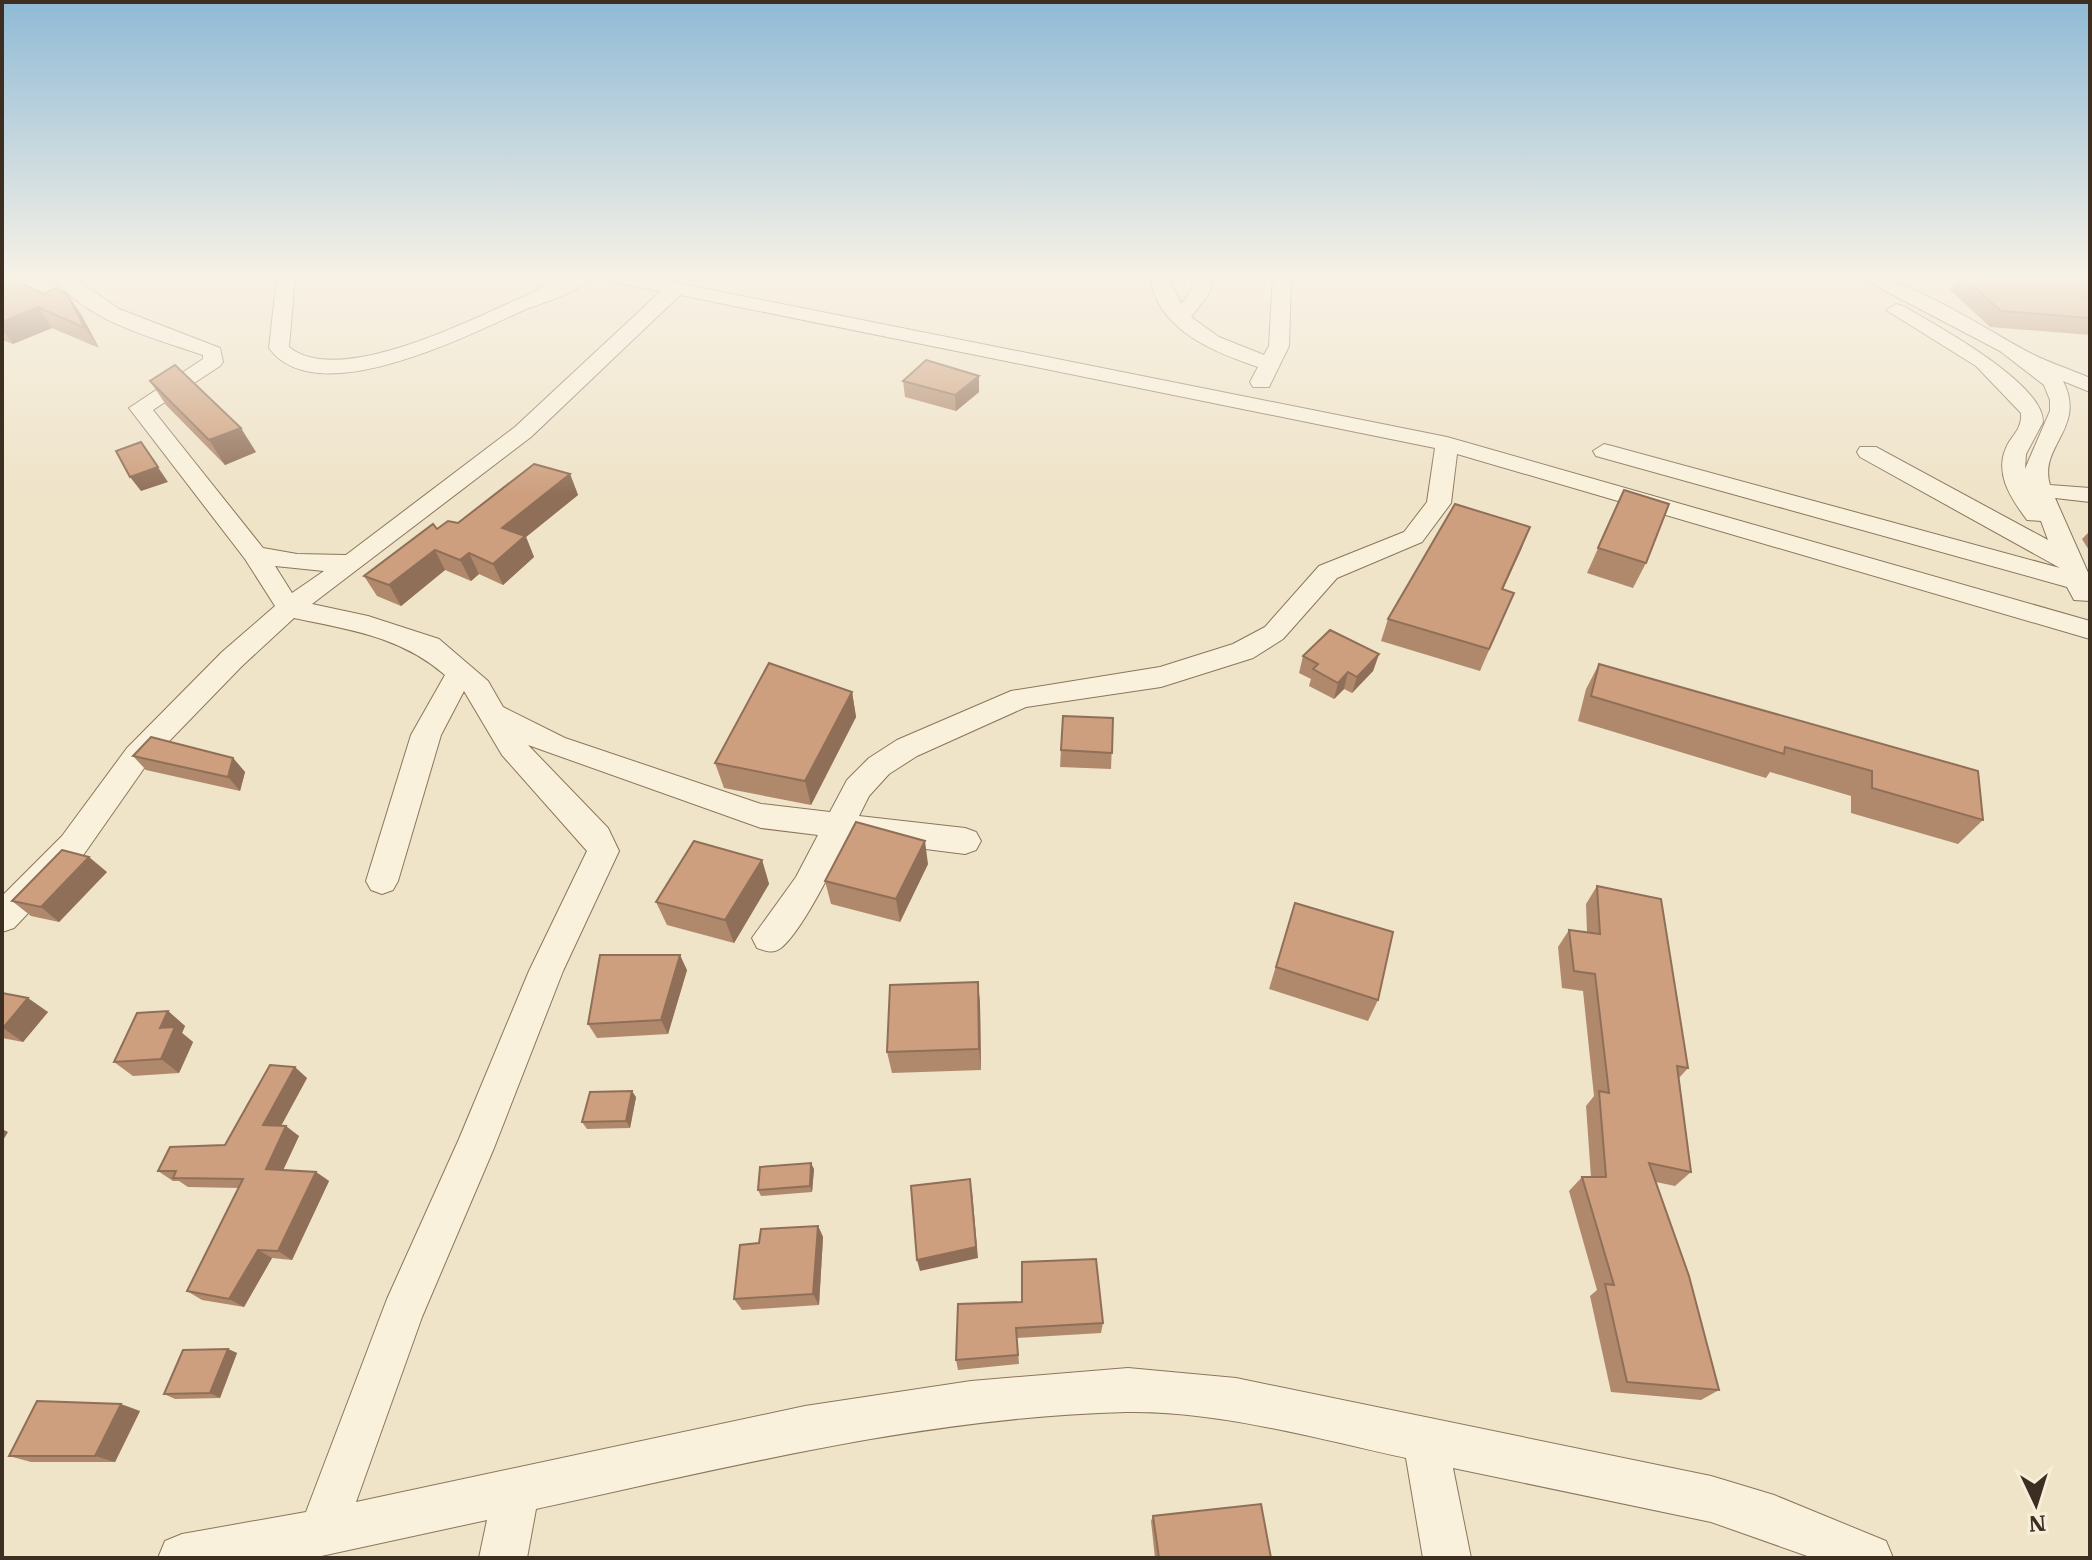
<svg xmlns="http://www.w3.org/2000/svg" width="2092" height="1560" font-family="'IBM Plex Serif',serif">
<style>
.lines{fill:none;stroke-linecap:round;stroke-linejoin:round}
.minor-casing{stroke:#8b765d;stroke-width:2}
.minor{fill:#f9f1dc;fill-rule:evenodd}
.wall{fill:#b0896c}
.shaded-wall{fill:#906f58}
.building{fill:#cd9f7e;stroke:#906f58;stroke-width:2}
</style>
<rect width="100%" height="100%" fill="#efe3c8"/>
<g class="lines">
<defs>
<g id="minor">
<path d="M52,276H72L119,309L220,348L223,362L220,366L153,410L263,548L297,554L346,555L515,427L661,291L605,280L603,276H642L1447,437L2090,621V639L1457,454L1451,503L1422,542L1337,578L1283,639L1253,658L1161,687L1026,707L917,756L889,774L869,796L859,816L965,828L976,832L981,841L976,850L965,854L847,839C834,865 803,930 781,948C773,954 766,951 757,948L752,938L796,877L818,835L761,828L528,745L608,828L619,851L563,971L494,1148L422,1317L356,1502L805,1406L971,1381L1128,1368L1236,1378L1711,1476L1774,1495L1886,1541L1893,1558H1813L1711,1522L1453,1468L1471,1558H1423L1406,1458C1318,1439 1216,1410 1126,1412C926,1417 730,1467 536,1509L527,1558H479L487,1520L312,1558H158L165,1541L182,1534L306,1512L387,1299L459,1139L529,971L587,851L502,755L464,691L441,735L398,881L393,890L382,894L371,890L366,881L411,735L445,675C400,636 350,630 294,618L242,666L147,764L84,854L14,928L2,932V896L62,836L127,748L222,652L275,606L245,559L129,408L203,359V355C151,337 87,322 52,276ZM680,295L1435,448L1427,502L1404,532L1319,566L1265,627L1233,644L1160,667L1011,691L897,740L869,758L847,780L830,812L761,804L565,738L503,707L488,681L439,639L368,616L312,604L531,437ZM275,566L324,571L292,593Z"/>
<path d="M277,276H295L289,347C339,388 472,319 525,296C539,289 555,279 570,276C577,275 587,276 594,276C579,293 543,302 522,311C466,336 316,413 269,348Z"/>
<path d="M1150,276H1168L1181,304L1190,293L1195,276H1213L1209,294L1191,317L1219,337L1264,355L1269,346L1273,276H1291L1289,346L1269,387H1253L1250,382L1258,367C1214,352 1157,330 1150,276Z"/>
<path d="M1857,276C1910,276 1985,330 2034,355C2050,363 2072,370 2090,378V392L2063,381C2087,428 2038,446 2050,485L2090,488V502L2055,498L2090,577V601L2074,600L2067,587L1596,456L1593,451L1604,444L1612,446L2060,568L1860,457L1857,452L1860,447H1876L2048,540L2041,521L2027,520C2010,497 1992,471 2009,442C2016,432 2022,426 2021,413L1976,366L1886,310L1896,304L1903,306C1934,324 2044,383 2043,422L2026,454L2025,469L2050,411V400L2044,385L2000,351Z"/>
</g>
</defs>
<use href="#minor" class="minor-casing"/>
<use href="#minor" class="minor"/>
</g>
<g class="wall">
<path d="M2,276L81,314L99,348L52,328L13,344L2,340Z"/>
<path d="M1959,276H2090V335L1990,327L1950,290Z"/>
<path d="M979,376V392L956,411L905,397L903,381Z"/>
<path d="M150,381L256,452L225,465L166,405Z"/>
<path d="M570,474L578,495L526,537L534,557L503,585L479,574L471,581L445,570L401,606L377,596L364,576L437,529L458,523Z"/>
<path d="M1624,490L1646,563L1633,588L1587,573Z"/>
<path d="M1530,527L1503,589L1514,593L1480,671L1381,641L1388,619Z"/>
<path d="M2090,531V552L2082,539Z"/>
<path d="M1379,654L1373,671L1352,693L1344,689L1334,699L1309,686L1311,679L1299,673L1303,656Z"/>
<path d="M1599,664L1978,771L1983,820L1958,844L1851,813V796L1770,772L1766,778L1578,721L1586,689Z"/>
<path d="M852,692L856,717L811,805L724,788L715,763Z"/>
<path d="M1113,718L1111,769L1060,767L1061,750Z"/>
<path d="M133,756L233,758L245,772L240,791L146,770Z"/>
<path d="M762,860L769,884L734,943L667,925L656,902Z"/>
<path d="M928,864L900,922L831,904L825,881Z"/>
<path d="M107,872L59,922L31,916L12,901Z"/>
<path d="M1597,886L1688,1068L1679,1078L1691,1172L1675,1186L1656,1182L1719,1390L1701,1400L1611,1392L1590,1296L1597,1290L1569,1191L1582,1177H1591L1586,1106L1594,1096L1583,991L1562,988L1558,947L1569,930L1587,933L1586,904Z"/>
<path d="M1295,903L1378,1000L1368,1021L1269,989Z"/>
<path d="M687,970L668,1034L597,1038L588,1024Z"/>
<path d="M978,982L980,1004L981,1070L892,1073L887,1052Z"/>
<path d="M2,993L48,1012L23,1042L2,1038Z"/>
<path d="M168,1011L185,1026L182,1033L193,1042L179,1073L133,1076L114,1062Z"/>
<path d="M307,1078L281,1126L299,1136L283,1170L316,1172L329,1181L292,1260L272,1258L244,1307L202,1300L187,1291L239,1188L188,1187L179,1181H173L158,1171L225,1145Z"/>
<path d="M636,1097L630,1128L587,1129L582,1122Z"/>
<path d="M814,1169L812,1192L761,1196L758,1190Z"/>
<path d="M818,1226L823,1237L819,1305L742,1310L734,1299L759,1243Z"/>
<path d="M958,1304L1103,1323L1101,1333L1017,1338L1019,1364L958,1370L956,1360Z"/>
<path d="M228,1349L237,1353L220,1398L175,1399L164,1394Z"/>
<path d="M140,1411L115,1462H31L9,1456Z"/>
<path d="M1153,1516L1271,1558H1155L1151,1521Z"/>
</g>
<g class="shaded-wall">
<path d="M67,294L81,314L99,348L85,328Z"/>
<path d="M38,307L52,328L13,344L2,329V322Z"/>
<path d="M979,376V392L956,411L955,395Z"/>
<path d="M241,428L256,452L225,465L209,440Z"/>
<path d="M141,442L168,482L141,491L130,477Z"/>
<path d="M570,474L578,495L526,537L534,557L503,585L493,564L502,528Z"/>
<path d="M1530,527L1521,550L1493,611L1502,589Z"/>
<path d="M435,550L445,570L401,606L389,585Z"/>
<path d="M469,553L479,574L471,581L460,560Z"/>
<path d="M1379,654L1373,671L1352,693L1357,677Z"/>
<path d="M1348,672L1344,689L1334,699L1338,683Z"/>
<path d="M852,692L856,717L811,805L805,781Z"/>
<path d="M233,758L245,772L240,791L228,777Z"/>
<path d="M925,841L928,864L900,922L896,899Z"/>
<path d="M89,857L107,872L59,922L41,907Z"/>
<path d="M762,860L769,884L734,943L725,920Z"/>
<path d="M680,955L687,970L668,1034L661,1020Z"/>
<path d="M978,982L980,1004L981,1070L979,1049Z"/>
<path d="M28,998L48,1012L23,1042L3,1028Z"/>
<path d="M168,1011L185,1026L182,1033L193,1042L179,1073L161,1059L160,1028Z"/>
<path d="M295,1067L307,1078L276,1135L263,1125Z"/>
<path d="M632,1091L636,1097L630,1128L626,1121Z"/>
<path d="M286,1126L299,1136L279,1179L266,1169Z"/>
<path d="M2,1129L8,1132L2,1142Z"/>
<path d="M811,1163L814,1169L812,1192L810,1186Z"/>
<path d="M316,1172L329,1181L292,1260L278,1251Z"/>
<path d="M972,1191L978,1258L920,1271L917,1260Z"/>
<path d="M818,1226L823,1237L819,1305L813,1294Z"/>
<path d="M258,1250L272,1258L244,1307L229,1299Z"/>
<path d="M228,1349L237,1353L220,1398L210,1393Z"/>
<path d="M121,1404L140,1411L115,1462L95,1456Z"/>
</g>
<g class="building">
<path d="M2,276H6L44,294L55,288L67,294L85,328L38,307L2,322Z"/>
<path d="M1962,276H2090V298H2088L2090,300V318L2001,311Z"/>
<path d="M926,360L979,376L955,395L903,381Z"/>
<path d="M175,365L241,428L209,440L150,381Z"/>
<path d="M141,442L158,467L130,477L116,451Z"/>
<path d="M534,464L570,474L502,528L525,536L493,564L469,553L460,560L435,550L389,585L364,576L433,524L437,529L448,521L458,523Z"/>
<path d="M1624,490L1669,504L1646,563L1598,548Z"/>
<path d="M1455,504L1530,527L1502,589L1514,593L1489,649L1388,619Z"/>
<path d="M1330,630L1379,654L1357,677L1348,672L1338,683L1313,669L1318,664L1303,656Z"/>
<path d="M769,663L852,692L805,781L715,763Z"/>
<path d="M1599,664L1978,771L1983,820L1872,788V771L1785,747L1784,754L1591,696Z"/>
<path d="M1063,716L1113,718L1112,753L1061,750Z"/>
<path d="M151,737L233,758L228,777L133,756Z"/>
<path d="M856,822L925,841L896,899L825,881Z"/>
<path d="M694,841L762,860L725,920L656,902Z"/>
<path d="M62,850L89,857L41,907L12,901Z"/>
<path d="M1597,886L1661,899L1688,1068L1677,1066L1691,1172L1649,1163L1689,1276L1719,1390L1627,1382L1605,1284L1614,1285L1582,1177H1606L1599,1091L1609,1093L1595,974L1574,971L1569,930L1600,934Z"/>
<path d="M1295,903L1393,932L1378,1000L1276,967Z"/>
<path d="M600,955H680L661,1020L588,1024Z"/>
<path d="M978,982L979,1049L887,1052L890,985Z"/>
<path d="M2,993L28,998L3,1028L2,1027Z"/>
<path d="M168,1011L160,1028L175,1027L161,1059L114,1062L137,1013Z"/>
<path d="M270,1065L295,1067L263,1125L286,1126L266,1169L316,1172L278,1251L258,1250L229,1299L187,1291L243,1179L173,1178L176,1171H158L170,1147L225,1145Z"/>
<path d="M632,1091L626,1121L582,1122L590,1092Z"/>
<path d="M811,1163L810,1186L758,1190L760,1167Z"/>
<path d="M970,1179L976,1247L917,1260L911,1186Z"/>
<path d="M818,1226L813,1294L734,1299L740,1245L759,1243L761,1229Z"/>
<path d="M1096,1259L1103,1323L1016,1328L1018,1355L956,1360L958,1304L1022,1302V1262Z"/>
<path d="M228,1349L210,1393L164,1394L183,1350Z"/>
<path d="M37,1401L121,1404L95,1456H9Z"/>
<path d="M1261,1504L1271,1558H1159L1153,1516Z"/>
</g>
<linearGradient id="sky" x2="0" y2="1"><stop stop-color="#8fbad6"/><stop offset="0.56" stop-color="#f8f2e6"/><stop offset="1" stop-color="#f8f2e6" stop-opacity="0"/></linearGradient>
<rect width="2092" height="495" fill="url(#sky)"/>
<rect width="2092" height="1560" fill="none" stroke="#3c2e20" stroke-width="8"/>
<g transform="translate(2036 1504) rotate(176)" stroke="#f6eed8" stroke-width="6" paint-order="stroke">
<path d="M0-6L14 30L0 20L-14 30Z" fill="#3c2e20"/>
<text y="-12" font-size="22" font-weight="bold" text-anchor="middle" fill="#3c2e20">N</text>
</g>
</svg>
